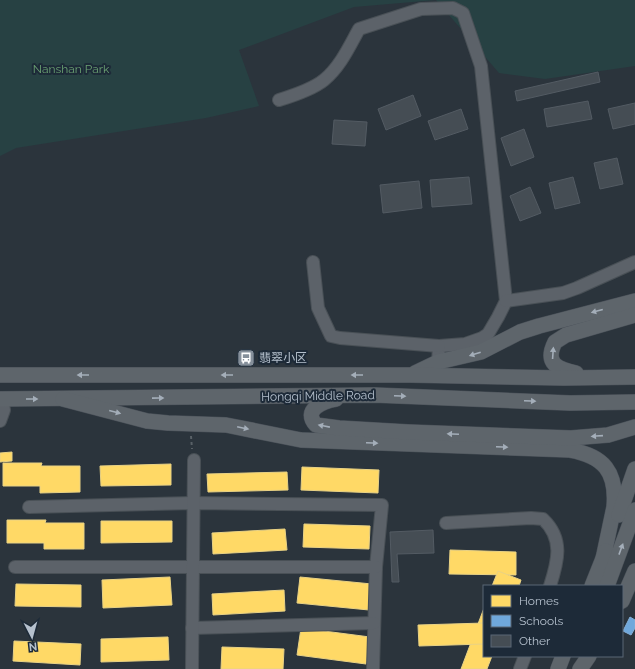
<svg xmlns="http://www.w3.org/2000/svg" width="635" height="669" font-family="Raleway,'Noto Sans SC',sans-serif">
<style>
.green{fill:#274143}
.homes{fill:#ffd966;stroke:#e9d285}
.schools{fill:#6fa8dc;stroke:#84afd8}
.building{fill:#454d54;stroke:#535b63}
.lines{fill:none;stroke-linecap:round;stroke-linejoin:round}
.minor-casing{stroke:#495056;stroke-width:14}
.major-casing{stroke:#495058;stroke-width:16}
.path{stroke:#596167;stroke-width:2;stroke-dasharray:3 3;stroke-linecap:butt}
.minor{stroke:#5c6269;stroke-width:12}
.major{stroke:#5e656b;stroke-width:15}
.oneway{fill:#a4aeb9}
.labels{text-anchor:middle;stroke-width:4;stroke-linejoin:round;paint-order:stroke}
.park-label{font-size:12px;fill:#6aa072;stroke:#1d2a38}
.poi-label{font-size:12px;fill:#b5c0cd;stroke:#1d2a38;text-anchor:start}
.street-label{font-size:12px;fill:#b5c0cd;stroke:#1d2a38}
</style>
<rect width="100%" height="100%" fill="#2b343c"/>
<path class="green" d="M0,0H635V66L545,79L499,73L436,0L354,7L239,50L259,106L206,118L16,148L0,156Z"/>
<g class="homes">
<path d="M12,452V461L0,462V453Z"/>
<path d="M3,463H42L41,466H80V492L40,493V486H3Z"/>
<path d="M171,464V485L101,486L100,466Z"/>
<path d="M302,467L379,470L378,493L301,490Z"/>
<path d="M287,472L288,490L208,492L207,474Z"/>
<path d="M7,520H46L45,523H84V549H44V543H7Z"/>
<path d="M101,521H172V542L101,543Z"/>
<path d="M304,524L370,526L369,549L303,547Z"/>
<path d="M285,529L287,550L213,554L212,533Z"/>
<path d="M450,550L516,552V575L449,574Z"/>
<path d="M498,571L521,580L519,586H492Z"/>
<path d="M170,577L172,605L103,608L102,580Z"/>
<path d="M300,577L372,584L369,610L297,603Z"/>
<path d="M16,584L81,585V607L15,606Z"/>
<path d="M284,590L285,611L213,615L212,594Z"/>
<path d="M484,608V656H492L487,669H461Z"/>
<path d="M484,623V644L419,646L418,625Z"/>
<path d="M301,628L370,637L366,664L297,655Z"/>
<path d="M168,637L169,660L101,662V639Z"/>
<path d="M14,641L81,644L80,665L13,661Z"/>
<path d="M222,647L284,649L283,669H221Z"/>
</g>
<path class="schools" d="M630,617L635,620V628L631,635L623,631Z"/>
<g class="building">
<path d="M598,72L600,82L517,101L515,91Z"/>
<path d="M413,95L421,116L386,130L378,109Z"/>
<path d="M588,101L592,119L547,127L544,109Z"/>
<path d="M635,103V124L613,129L608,109Z"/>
<path d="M461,109L468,129L435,140L428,121Z"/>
<path d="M334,120L367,122L365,146L332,144Z"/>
<path d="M524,129L534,157L511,166L501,138Z"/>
<path d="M617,158L623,184L600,189L594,163Z"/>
<path d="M469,177L472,204L432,207L430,180Z"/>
<path d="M573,177L580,203L555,209L549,183Z"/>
<path d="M419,181L422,208L383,213L380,185Z"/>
<path d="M530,187L541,213L520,221L510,196Z"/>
<path d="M433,530L434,553L397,554L399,582H392L390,532Z"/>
</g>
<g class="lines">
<defs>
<g id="minor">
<path d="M279,100C292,96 313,89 324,80C340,67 349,47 359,29L421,9L453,8L463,13L481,66L506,301L498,317L488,334L482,338L465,344L439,346L438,362"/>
<path d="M313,262L318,308L331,336L340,338L439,346"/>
<path d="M506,301L563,293L577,288L635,262"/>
<path d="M0,421L4,410L2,399"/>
<path d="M29,507L193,503L382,505L376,567L373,669"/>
<path d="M446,523L531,518L543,519C564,539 558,561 550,586"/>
<path d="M15,567H376"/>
<path d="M192,628L374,623"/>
<path d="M192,669L194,460"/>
<path d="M520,669L525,656"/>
</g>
<g id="major">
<path d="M415,373L438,362L481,352L520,332L539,326L635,301"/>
<path d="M576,373C558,369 544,364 555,342L566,335L635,315"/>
<path d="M0,375H410L564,378L635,377"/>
<path d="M0,399L374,395L570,403L635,402"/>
<path d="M63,399L147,421L168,423L226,425L301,440L570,450C604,456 617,472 614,507L603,559"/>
<path d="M336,399C323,401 302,410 316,425L339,428L408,432L571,438L608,435L635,427"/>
<path d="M619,515L635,469"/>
<path d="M592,586L606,551"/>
<path d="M607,586L635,510"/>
<path d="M622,601L635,571"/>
<path d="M558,669L563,656"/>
<path d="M580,669L589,656"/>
</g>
</defs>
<use href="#minor" class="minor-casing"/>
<use href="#major" class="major-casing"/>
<path class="path" d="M191,436L192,449"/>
<use href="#minor" class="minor"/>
<use href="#major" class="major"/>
</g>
<defs><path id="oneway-solid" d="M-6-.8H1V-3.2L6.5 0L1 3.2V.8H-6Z"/></defs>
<g class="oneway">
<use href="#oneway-solid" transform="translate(597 311) rotate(165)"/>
<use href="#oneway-solid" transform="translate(553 353) rotate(-86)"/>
<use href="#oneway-solid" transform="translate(475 354) rotate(162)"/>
<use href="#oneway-solid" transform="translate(83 375) rotate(180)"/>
<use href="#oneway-solid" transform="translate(227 375) rotate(180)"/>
<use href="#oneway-solid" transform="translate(357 375) rotate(180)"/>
<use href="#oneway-solid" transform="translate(400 396) rotate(2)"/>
<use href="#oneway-solid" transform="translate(158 398) rotate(-1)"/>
<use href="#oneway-solid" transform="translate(32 399)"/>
<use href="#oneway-solid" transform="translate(530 401) rotate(3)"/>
<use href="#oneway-solid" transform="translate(115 412) rotate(15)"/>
<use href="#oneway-solid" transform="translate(324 426) rotate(-169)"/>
<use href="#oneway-solid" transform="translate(243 428) rotate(12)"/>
<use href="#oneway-solid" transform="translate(453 434) rotate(-178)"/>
<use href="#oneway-solid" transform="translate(597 436) rotate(176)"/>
<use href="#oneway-solid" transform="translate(372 443) rotate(2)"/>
<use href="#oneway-solid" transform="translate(502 447) rotate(2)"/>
<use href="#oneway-solid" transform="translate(621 549) rotate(-70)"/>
</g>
<defs>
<symbol id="bus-square" viewBox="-11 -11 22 22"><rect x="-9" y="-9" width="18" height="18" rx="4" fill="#858f9a" stroke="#1d2a38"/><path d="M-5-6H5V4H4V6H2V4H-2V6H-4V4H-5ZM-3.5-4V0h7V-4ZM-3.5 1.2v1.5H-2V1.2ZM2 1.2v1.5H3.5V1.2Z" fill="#fff"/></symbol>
</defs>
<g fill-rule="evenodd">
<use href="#bus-square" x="236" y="348" width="20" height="20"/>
</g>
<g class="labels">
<g class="park-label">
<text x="71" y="73">Nanshan Park</text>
</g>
<g class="poi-label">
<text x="259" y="362">翡翠小区</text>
</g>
<g class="street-label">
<text transform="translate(318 396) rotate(-1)" y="4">Hongqi Middle Road</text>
</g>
</g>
<rect x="483" y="585" width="140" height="72" fill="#1d2a38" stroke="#5a6674"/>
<rect x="491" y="595" width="20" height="12" fill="#ffd966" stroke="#5a6674"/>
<text x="519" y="605" font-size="12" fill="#b5c0cd">Homes</text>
<rect x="491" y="615" width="20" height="12" fill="#6fa8dc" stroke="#5a6674"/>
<text x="519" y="625" font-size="12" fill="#b5c0cd">Schools</text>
<rect x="491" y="635" width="20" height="12" fill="#454d54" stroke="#5a6674"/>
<text x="519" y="645" font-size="12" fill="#b5c0cd">Other</text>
<g transform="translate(32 637) rotate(174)" stroke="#1d2a38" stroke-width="3" paint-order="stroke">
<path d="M0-3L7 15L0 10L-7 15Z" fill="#b5c0cd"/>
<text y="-6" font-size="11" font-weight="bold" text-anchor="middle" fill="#b5c0cd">N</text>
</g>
</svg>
